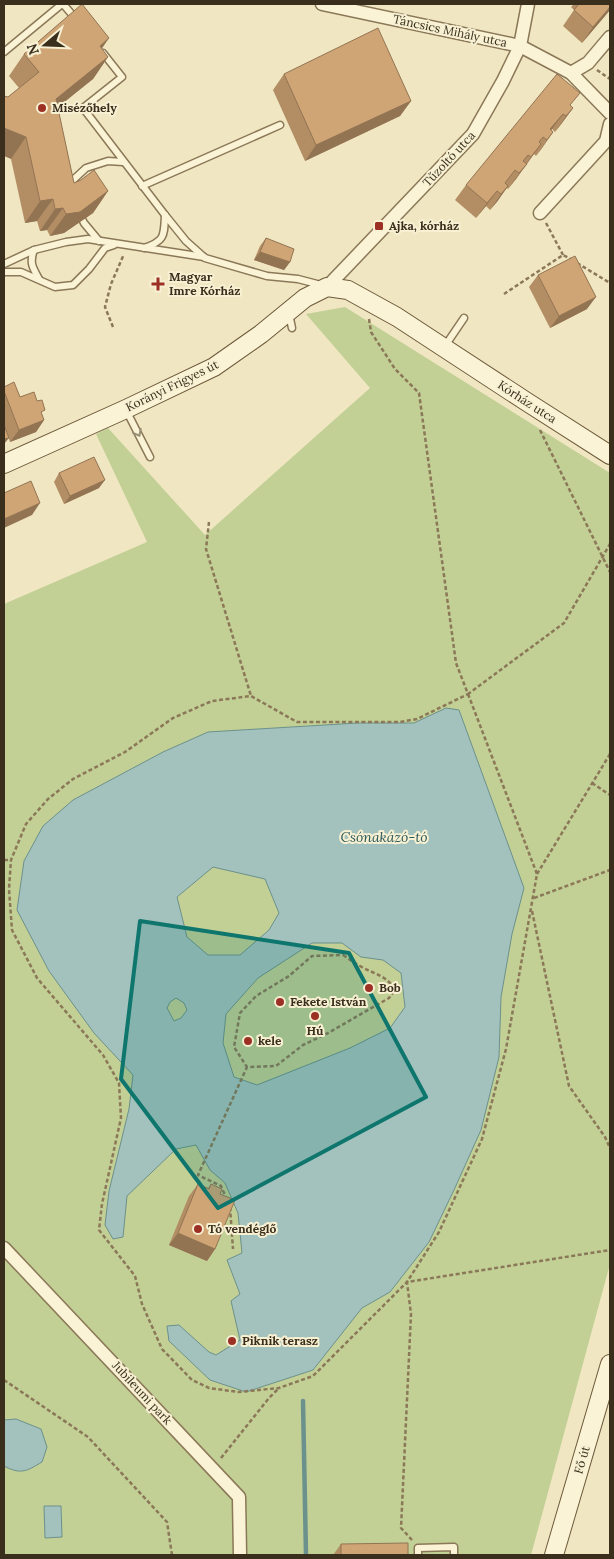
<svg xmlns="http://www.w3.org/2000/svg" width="614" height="1559" font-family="Lora,serif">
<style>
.green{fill:#c2cf95}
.water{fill:#a4c2bd;stroke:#6b918c;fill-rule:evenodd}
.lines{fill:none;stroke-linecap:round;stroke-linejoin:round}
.stream{stroke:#6b918c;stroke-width:4.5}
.lane-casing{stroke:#8b7858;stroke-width:9}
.street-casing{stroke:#8b7858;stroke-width:15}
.secondary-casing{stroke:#6d593b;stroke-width:20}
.path{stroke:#8b7858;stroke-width:2.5;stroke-dasharray:4 2.5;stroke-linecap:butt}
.lane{stroke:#faf3d5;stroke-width:6}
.street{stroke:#faf3d5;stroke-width:12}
.secondary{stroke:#faf3d5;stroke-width:18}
.wall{fill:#b38e65}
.shaded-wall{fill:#927453}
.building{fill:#d0a576;stroke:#927453}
.oneway{stroke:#9a9079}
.marked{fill:#0f766e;fill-opacity:0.2;stroke:#0f766e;stroke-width:4;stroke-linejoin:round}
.poi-dot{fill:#9d3025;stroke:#f7f0d2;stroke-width:2}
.labels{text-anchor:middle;stroke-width:4;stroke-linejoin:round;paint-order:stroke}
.street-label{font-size:12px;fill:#3a2e1d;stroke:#f7f0d2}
.poi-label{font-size:12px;font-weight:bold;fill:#3a2e1d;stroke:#f7f0d2;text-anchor:start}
.water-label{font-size:14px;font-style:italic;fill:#2b595a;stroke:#f7f0d2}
</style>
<rect width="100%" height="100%" fill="#f0e7c2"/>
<path class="green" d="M345,307L610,473V1264L531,1555H4V604L147,542L96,434L108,428L205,535L370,388L306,314Z"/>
<g class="water">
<path d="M446,708L459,710L524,888L512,934L501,997L499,1057L481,1130L454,1190L429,1242L390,1292L362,1308L313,1370L246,1392L210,1380L169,1341L167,1326L179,1325L209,1352L216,1355L240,1340L231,1301L240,1294L227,1260L242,1253L238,1213L225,1183L210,1170L196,1145L176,1149L127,1196L123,1237L113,1239L105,1225L109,1191L129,1109L133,1075L94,1033L49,971L17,910L24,861L43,826L73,800L163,752L208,732L358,723H414ZM213,867L265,879L279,913L269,930L240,955H208L187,937L177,897ZM312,943H342L361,957L383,960L401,973L405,1007L390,1028L350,1048L257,1085L234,1077L223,1043L226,1014L258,978ZM176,998L184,1003L187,1010L181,1018L174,1021L167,1008L170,1002Z"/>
<path d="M16,1419L41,1429L47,1447L42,1462C27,1471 21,1475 4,1466V1420Z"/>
<path d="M44,1506H61L62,1537L45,1538Z"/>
</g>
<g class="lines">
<path class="stream" d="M303,1401L306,1555"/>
<defs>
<g id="lane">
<path d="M63,4L75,18"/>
<path d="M4,52L62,4"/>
<path d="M103,53L122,77L83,108L165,215L186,241L205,258L267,276L298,279L321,285"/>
<path d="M142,186L280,125"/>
<path d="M71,187L72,181L86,168L108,161L123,162"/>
<path d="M79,213L84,223L99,241"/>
<path d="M144,248C165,241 164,236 165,215"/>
<path d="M34,250C29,263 33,268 39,279"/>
<path d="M4,264L34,250L66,242L88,239L204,257"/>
<path d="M4,272H21L55,287L73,285L89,269L105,248L114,245"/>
<path d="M289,314L292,328"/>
<path d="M445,346L464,318"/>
<path d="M126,410L150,457"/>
<path d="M418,1555V1548L454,1547V1555"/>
</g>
<g id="street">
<path d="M322,4L520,46L571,73L610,113"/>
<path d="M571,73L588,63L610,37"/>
<path d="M540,213L606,141L610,124"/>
<path d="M327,287L473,134L503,81L520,46L528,4"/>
<path d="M4,1248L239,1497L240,1555"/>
</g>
<g id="secondary">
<path d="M4,464L126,409L214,367L261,334L305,298L327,287L348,290L397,317L527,402L610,455"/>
<path d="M554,1555L610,1364"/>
</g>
</defs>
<use href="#lane" class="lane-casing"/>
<use href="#street" class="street-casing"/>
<use href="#secondary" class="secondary-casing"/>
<g class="path">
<path d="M597,70L610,79"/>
<path d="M546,223L563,255"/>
<path d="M577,263L610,283"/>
<path d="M504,294L563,255L573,260"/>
<path d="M369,319L371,332L395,369L419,393L456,663L468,694L564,623L610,544"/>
<path d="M113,327L105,307L111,284L124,254"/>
<path d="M540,430L610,572"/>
<path d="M209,522L206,549L251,696"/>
<path d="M468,694L537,874L506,1049L482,1139L439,1232L407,1282L313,1376L279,1388L238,1392L209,1388L192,1380L162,1349L142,1304L135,1276L99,1230L102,1204L121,1118L119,1083L103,1055L37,978L12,930L9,889L11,860L26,824L48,799L73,779L125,752L173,718L212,701L251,696L297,722H400L417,719Z"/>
<path d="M592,783L610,795"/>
<path d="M4,860H11"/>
<path d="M537,874L610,754"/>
<path d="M534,898L610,870"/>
<path d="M532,911L569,1086L605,1137L610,1148"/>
<path d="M343,955C349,959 354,963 360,966C373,974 387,975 395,990L389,998L328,1033L303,1045L276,1066L247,1067L234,1047L240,1013L256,996L289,976L312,956Z"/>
<path d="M227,1200L221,1186L198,1175L247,1067"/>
<path d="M230,1207L233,1249"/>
<path d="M4,1380L88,1437L167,1522L172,1555"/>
<path d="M221,1458L269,1398L278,1389"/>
<path d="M412,1540L401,1528L411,1314L407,1282L610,1250"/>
</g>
<use href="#lane" class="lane"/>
<use href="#street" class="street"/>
<use href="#secondary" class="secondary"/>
</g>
<g class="wall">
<path d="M574,4H610V10L582,43L563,26L574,10L571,7Z"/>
<path d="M109,38L101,49L108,57L93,79L57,107L74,183L108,191L93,213L64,233L50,236L47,230L40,231L37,221L25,223L11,159L8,97L19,88L9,76L24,54Z"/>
<path d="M284,74L411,101L400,116L305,161L273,90Z"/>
<path d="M571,106L573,108L562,123L555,132L552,129L551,130L553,132L542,148L536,156L534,154L516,179L508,189L507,188L490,210L486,206L476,218L455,200L466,185Z"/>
<path d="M266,238L290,262L284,270L254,260L260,246Z"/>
<path d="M538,275L587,309L550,328L529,287Z"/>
<path d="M4,387L20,397L37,401L44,420L36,432L10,442L4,425Z"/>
<path d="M59,473L99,488L64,504L54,482Z"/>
<path d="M198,1184L208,1188L211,1184L220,1194L215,1249L207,1261L169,1245L189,1196Z"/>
<path d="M341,1544L408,1555H333Z"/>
</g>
<g class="shaded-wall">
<path d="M610,7V10L582,43L593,27Z"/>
<path d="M109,38L94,60L100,46Z"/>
<path d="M108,57L93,79L41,121L56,99Z"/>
<path d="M411,101L400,116L305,161L316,145Z"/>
<path d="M573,108L562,123L555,132L566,116Z"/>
<path d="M563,114L552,129L544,138L550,129Z"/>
<path d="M4,128L26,137L11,159L4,156Z"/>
<path d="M553,132L542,148L536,156L547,140Z"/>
<path d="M541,144L516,179L508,189L531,157Z"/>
<path d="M508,186L497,202L490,210L501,194Z"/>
<path d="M108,191L93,213L64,233L50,236L66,214Z"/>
<path d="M497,191L486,206L476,218L487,203Z"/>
<path d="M53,199L37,221L25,223L40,201Z"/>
<path d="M63,208L47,230L40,231L55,209Z"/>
<path d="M260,252L290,262L284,270L254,260Z"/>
<path d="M596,297L587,309L550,328L559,316Z"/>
<path d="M44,420L36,432L10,442L19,430Z"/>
<path d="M9,438L4,444V439Z"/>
<path d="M105,480L99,488L64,504L70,496Z"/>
<path d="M40,503L32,515L4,528V519Z"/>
<path d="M178,1233L215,1249L207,1261L169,1245Z"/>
</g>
<g class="building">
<path d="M82,4L109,38L100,46L108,57L56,99L74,183L81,180L94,170L108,191L80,212L66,214L63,208L55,209L53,199L40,201L26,137L4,128V96L8,97L39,72L24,54Z"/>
<path d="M579,4H610V7L593,27L574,10Z"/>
<path d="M378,28L411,101L316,145L284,74Z"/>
<path d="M557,74L580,93L570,105L573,108L566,116L563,114L550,129L553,132L547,140L543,137L539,142L541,144L531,157L528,155L523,161L527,164L519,173L515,170L505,183L508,186L501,194L497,191L487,203L466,185Z"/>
<path d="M266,238L294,249L290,262L260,252Z"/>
<path d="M575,256L596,297L559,316L538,275Z"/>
<path d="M14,382L20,397L34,392L37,401L42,400L45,410L41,412L44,420L19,430L4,391V387Z"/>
<path d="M4,425L9,438L4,439Z"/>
<path d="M94,457L105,480L70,496L59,473Z"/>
<path d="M31,481L40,503L4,519V493Z"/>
<path d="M198,1184L209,1189L211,1184L222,1189L220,1194L235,1200L215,1249L178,1233Z"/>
<path d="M408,1543V1555H341V1544Z"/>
</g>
<defs><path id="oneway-chevron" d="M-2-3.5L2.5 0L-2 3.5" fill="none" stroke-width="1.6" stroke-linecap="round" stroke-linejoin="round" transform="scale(1.25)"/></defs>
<use class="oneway" href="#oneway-chevron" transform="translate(138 433) rotate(62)"/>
<path class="marked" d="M140,921L349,953L426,1097L218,1208L121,1079Z"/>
<g class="poi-dot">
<circle cx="42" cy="108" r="5"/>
<rect x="374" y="221" width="10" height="10" rx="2.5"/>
<path d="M155.5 276.5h5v5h5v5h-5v5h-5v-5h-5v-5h5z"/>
<circle cx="369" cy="988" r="5"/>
<circle cx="280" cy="1002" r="5"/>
<circle cx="315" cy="1016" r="5"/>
<circle cx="248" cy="1041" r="5"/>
<circle cx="198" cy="1229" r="5"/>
<circle cx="232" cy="1341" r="5"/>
</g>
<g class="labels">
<g class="street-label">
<text transform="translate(450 31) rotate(12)" y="4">Táncsics Mihály utca</text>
<text transform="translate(449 159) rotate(-47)" y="4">Tűzoltó utca</text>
<text transform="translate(172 386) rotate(-26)" y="4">Korányi Frigyes út</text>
<text transform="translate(527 402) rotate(33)" y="4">Kórház utca</text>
<text transform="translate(142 1393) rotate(47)" y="4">Jubileumi park</text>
<text transform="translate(582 1460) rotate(-74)" y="4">Fő út</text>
</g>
<g class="poi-label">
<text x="52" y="112">Misézőhely</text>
<text x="389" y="230">Ajka, kórház</text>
<text x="169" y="281">Magyar<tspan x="169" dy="14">Imre Kórház</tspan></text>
<text x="379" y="992">Bob</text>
<text x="290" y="1006">Fekete István</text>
<text x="315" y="1035" text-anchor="middle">Hú</text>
<text x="258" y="1045">kele</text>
<text x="208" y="1233">Tó vendéglő</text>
<text x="242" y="1345">Piknik terasz</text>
</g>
<g class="water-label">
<text x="384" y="842">Csónakázó-tó</text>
</g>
</g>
<rect width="614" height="1559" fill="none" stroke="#3a2e1d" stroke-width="10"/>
<g transform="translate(45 45) rotate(251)" stroke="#f7f0d2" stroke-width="4" paint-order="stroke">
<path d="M0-4L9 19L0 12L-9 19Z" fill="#3a2e1d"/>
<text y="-8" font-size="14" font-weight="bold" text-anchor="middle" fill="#3a2e1d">N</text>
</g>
</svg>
